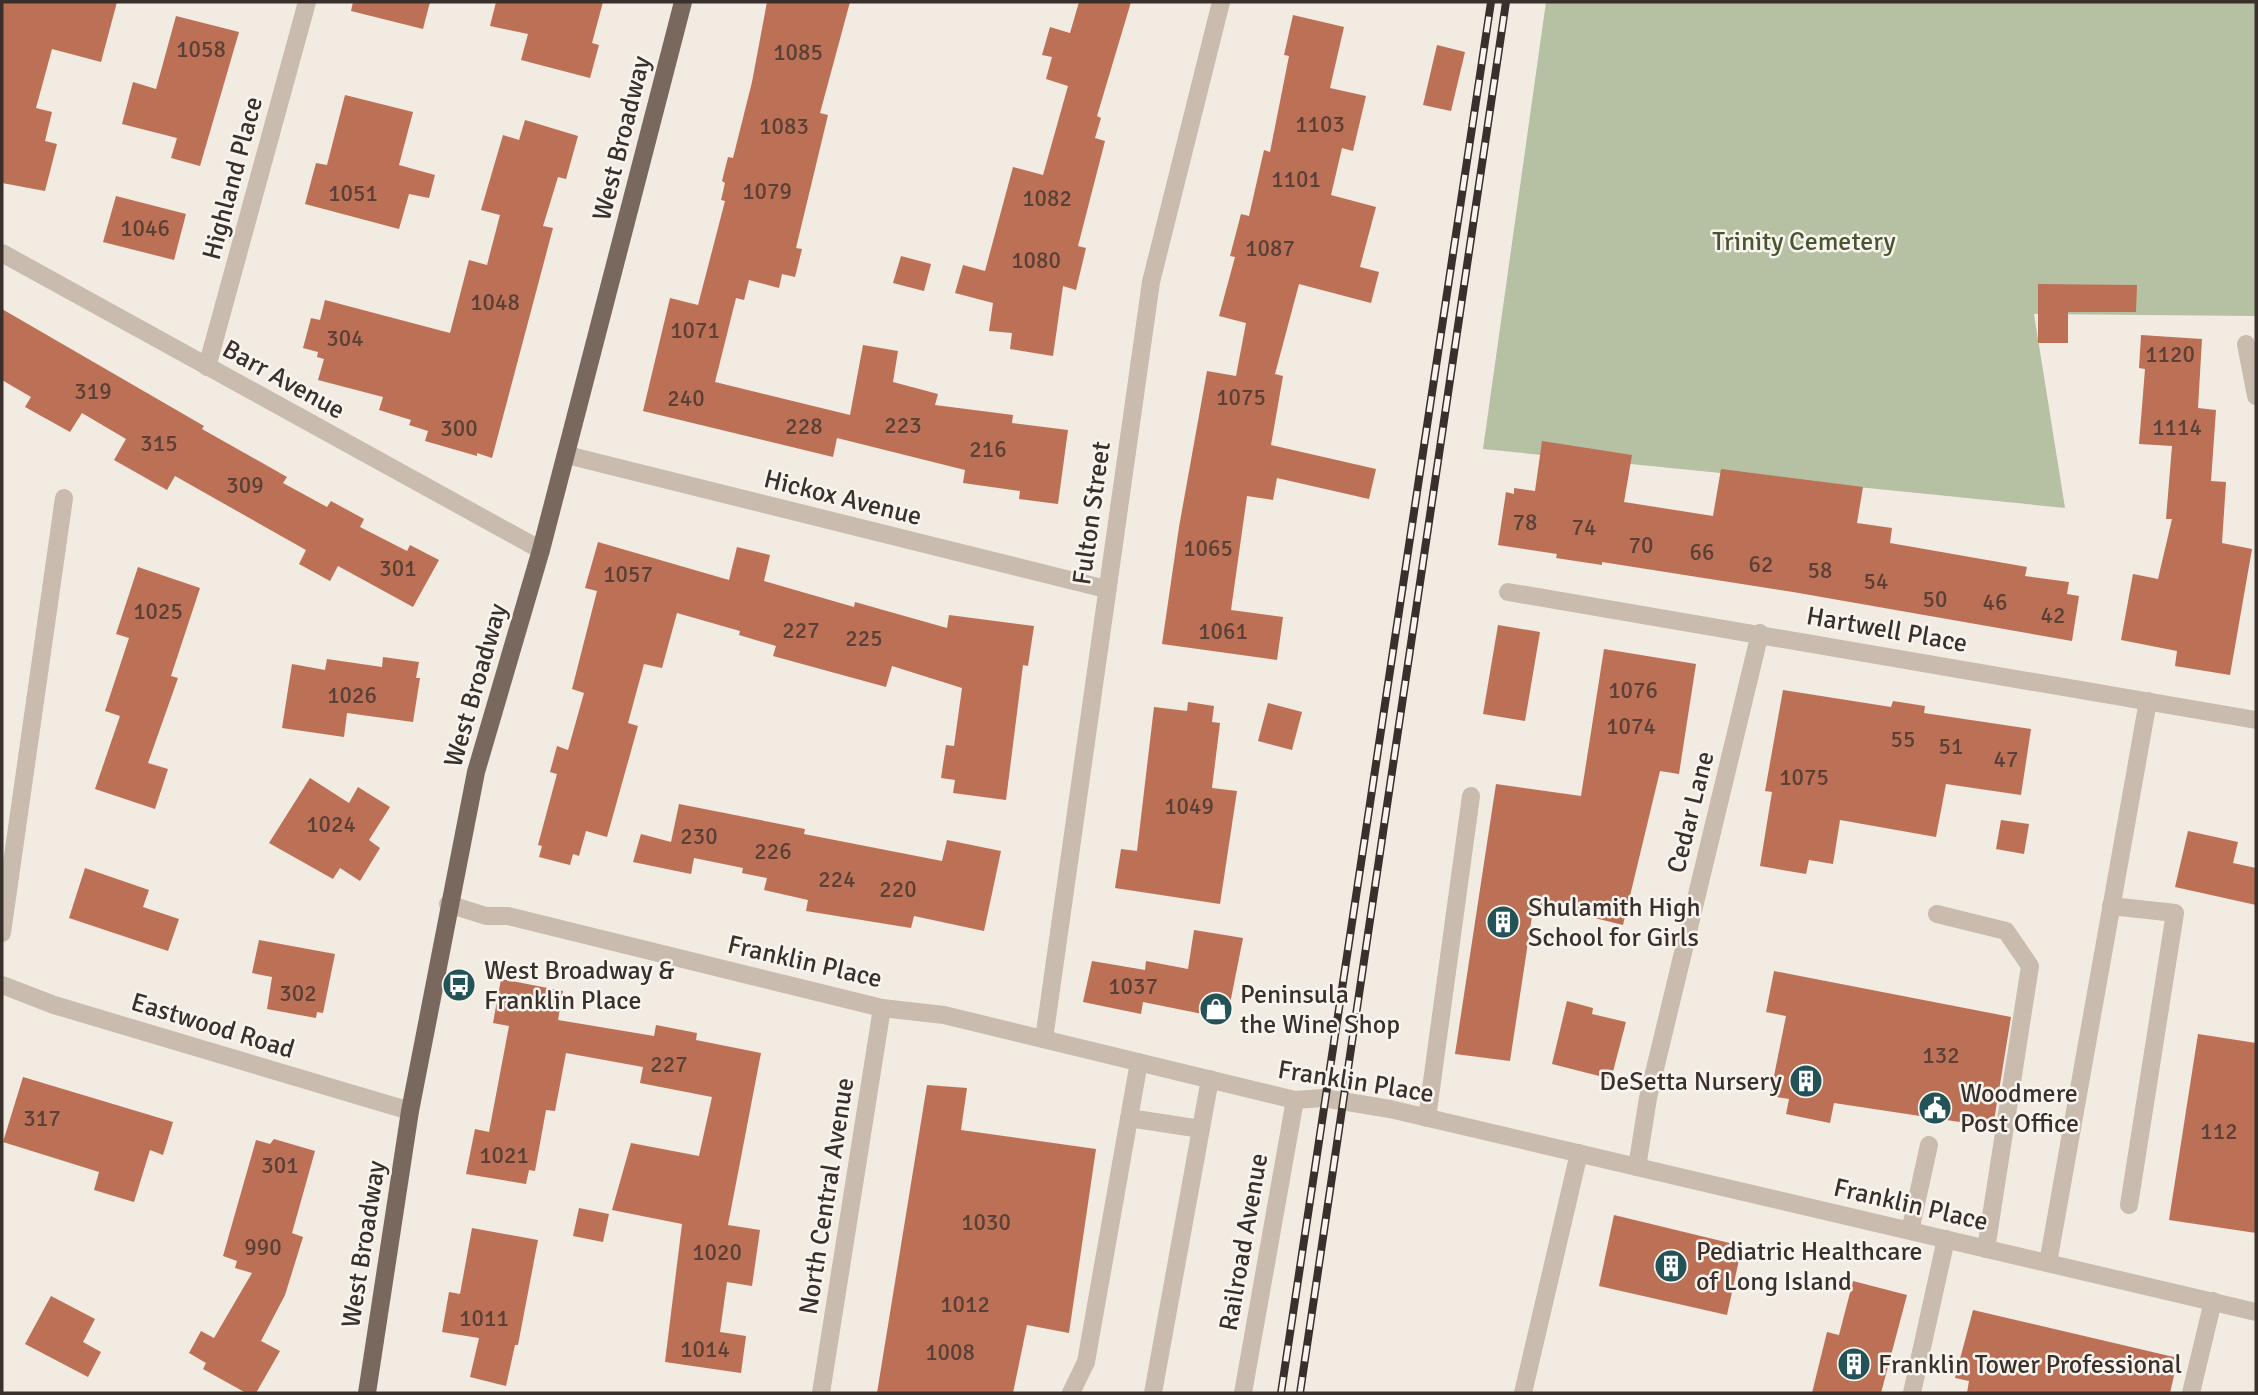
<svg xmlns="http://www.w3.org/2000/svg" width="2258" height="1395" font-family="Signika,sans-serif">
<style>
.green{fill:#b6c0a2}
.building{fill:#bc7055}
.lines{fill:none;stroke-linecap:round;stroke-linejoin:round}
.minor{stroke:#c9bbae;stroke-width:18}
.major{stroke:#79685e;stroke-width:18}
.rail-casing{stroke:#39302c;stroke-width:8}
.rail{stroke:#f9f4ee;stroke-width:5;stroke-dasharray:16;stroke-linecap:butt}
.labels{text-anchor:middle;stroke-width:5;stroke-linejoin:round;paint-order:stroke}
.number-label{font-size:23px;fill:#5a4036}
.street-label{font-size:26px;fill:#39302c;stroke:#f9f4ee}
.park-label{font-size:26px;fill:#475531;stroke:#f9f4ee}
.poi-label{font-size:26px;fill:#39302c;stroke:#f9f4ee;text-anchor:start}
</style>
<rect width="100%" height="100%" fill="#f2ebe2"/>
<path class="green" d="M1546,2H2256V316L2034,314L2065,508L1483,449Z"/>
<g class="building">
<path d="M2,2H117L101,62L52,49L36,108L52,112L45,141L57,144L45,191L2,183Z"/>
<path d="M353,2H430L423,29L351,11Z"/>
<path d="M496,2H603L592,43L599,45L590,78L521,60L528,34L490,26Z"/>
<path d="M767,2H850L820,113L828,115L796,248L802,249L795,277L782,274L779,288L749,280L744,300L736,298L715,382L850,415L863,345L898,351L893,382L938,394L935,405L1013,415L1012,423L1068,430L1058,504L1019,499L1020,491L963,483L965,470L837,438L833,457L643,411L670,298L698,305L725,201L721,200L725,183L722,181L728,157L733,158L752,82Z"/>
<path d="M1079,2H1131L1097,116L1101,118L1095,138L1105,141L1078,246L1086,248L1076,290L1063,286L1053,356L1010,349L1012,333L989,331L993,303L955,293L963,265L985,271L1013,167L1043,175L1068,86L1046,79L1052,57L1042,55L1050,27L1070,33Z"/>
<path d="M1293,15L1344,27L1330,88L1366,96L1353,151L1342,148L1331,195L1376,207L1360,267L1379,272L1371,303L1299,284L1275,374L1283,376L1271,445L1376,469L1369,499L1277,478L1273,500L1247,496L1231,610L1283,617L1277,660L1162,644L1179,527L1207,371L1236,376L1246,323L1219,316L1235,257L1230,256L1241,214L1249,216L1264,150L1270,152L1289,56L1284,55Z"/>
<path d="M176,16L239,32L200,166L171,158L177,138L122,124L133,82L156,89Z"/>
<path d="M1437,45L1465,52L1451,111L1423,105Z"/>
<path d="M345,95L413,112L399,165L435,175L429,198L409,194L399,229L305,204L316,163L327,165Z"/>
<path d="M525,120L578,136L566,179L558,177L543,226L553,228L492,458L477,453V456L425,441L428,431L409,425L411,420L379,410L383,397L318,380L324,359L317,357L318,352L303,348L311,318L320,320L325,300L450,333L469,260L487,265L500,215L481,210L503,135L519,140Z"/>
<path d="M116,196L186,214L174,260L103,242Z"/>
<path d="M901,256L931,264L924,291L893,283Z"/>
<path d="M2038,284L2137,285L2136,312H2068V343H2038Z"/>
<path d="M2,309L204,426L202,429L287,477L283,483L327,507L331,501L364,519L360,527L407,551L410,545L439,560L413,607L338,566L330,581L299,564L306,550L175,476L167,490L114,460L126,439L82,413L70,432L25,407L31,397L2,380Z"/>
<path d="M2141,335L2202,339L2198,408L2216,410L2211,481L2226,482L2222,543L2252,549L2230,675L2175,666L2177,651L2121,640L2133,574L2158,579L2172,519H2166L2172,446L2139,444L2145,369L2139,368Z"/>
<path d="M1542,441L1632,455L1624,502L1713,516L1721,469L1863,487L1857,523L1892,528L1890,543L2027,567L2025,576L2069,582L2067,594L2079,596L2072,641L1793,592L1602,562V565L1556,558L1557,554L1498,545L1506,492L1514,494V488L1535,491Z"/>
<path d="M598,542L729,580L737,547L770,555L764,581L854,607L855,602L947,628L949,615L1034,626L1028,666L1023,665L1006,800L953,793L955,780L941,778L946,745L954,746L962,688L892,666L886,687L773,656L776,646L739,635L740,631L677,613L662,668L644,664L628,723L638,726L607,837L586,831L579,856L573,854L570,865L539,857L542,846L538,845L557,774L550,772L557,746L568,750L584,693L572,689L597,591L585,588Z"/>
<path d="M138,567L200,588L171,676L178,678L148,763L168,769L155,809L95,789L120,716L105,711L129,638L116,634Z"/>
<path d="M1498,625L1540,632L1525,721L1483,714Z"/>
<path d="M1604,649L1696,664L1679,774L1660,771L1623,925L1534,903L1510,1061L1455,1054L1496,784L1581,796Z"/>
<path d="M383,657L419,662L416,678H420L413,722L347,713L344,737L282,728L292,664L325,670L327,659L382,667Z"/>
<path d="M1783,690L1891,707L1893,701L1925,706L1924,713L2031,729L2021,795L1946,784L1936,837L1840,820L1833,864L1809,860L1806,874L1760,866L1772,792L1765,791Z"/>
<path d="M1188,702L1214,706L1212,722L1220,723L1212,788L1237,791L1220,904L1115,888L1121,849L1137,851L1154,707L1187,711Z"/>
<path d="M1268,703L1302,712L1292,750L1258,741Z"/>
<path d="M310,778L349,803L358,787L390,807L369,840L380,848L360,881L340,868L333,879L269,843Z"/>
<path d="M679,804L805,829L804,834L942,861L947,840L1001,851L984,931L914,916L911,928L806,911L808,900L764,890L767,878L742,873L743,868L694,858L691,874L633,862L641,834L671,842Z"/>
<path d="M2001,820L2029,824L2024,854L1996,849Z"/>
<path d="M2188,831L2238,842L2233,863L2256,868V905L2175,887Z"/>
<path d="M85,868L149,890L143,907L179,919L168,951L69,918Z"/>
<path d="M1194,930L1243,938L1227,1019L1143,1002L1141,1014L1083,1002L1092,961L1145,970L1146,961L1188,969Z"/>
<path d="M259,940L335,954L323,1013L317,1012L316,1018L267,1009L272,977L252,973Z"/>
<path d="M1774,971L2011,1017L1993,1127L1834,1103L1830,1123L1786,1114L1789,1099L1770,1096L1786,1016L1766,1012Z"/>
<path d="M501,979L563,991L558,1020L654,1036L656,1025L697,1033L696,1040L761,1053L728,1225L760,1230L752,1286L727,1282L720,1332L746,1336L741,1373L665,1362L682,1224L612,1210L631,1143L699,1156L712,1097L640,1083L643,1067L566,1053L555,1111L546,1110L535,1171L529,1170L526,1184L466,1174L475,1129L489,1132L509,1026L493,1023Z"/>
<path d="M1567,1001L1593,1008L1592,1014L1626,1022L1611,1079L1552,1064Z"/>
<path d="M2198,1034L2256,1043V1233L2169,1220Z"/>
<path d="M23,1077L173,1122L163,1155L150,1150L134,1202L94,1190L99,1172L3,1142Z"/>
<path d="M927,1085L967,1088L961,1130L1096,1149L1069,1333L1027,1325L1013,1393H877Z"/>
<path d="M274,1139L315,1151L292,1233L303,1237L285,1295L261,1341L280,1351L256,1393H246L203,1369L206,1363L189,1353L201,1331L214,1338L252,1273L235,1268L237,1261L223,1256L256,1140L270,1144Z"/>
<path d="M579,1208L609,1214L603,1242L573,1236Z"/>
<path d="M1614,1215L1742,1246L1727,1315L1599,1286Z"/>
<path d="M472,1228L538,1240L518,1345H515L506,1386L470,1377L479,1338L442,1332L449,1292L460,1294Z"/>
<path d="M1853,1281L1907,1295L1881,1393H1812L1827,1332L1839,1335Z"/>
<path d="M51,1296L95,1319L83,1342L101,1352L88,1377L25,1344Z"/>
<path d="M1973,1310L2178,1358L2170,1393H1967L1969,1381L1955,1378Z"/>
</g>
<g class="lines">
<g class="minor">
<path d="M2,253L541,550"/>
<path d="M2246,344L2256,396"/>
<path d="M207,367L307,2"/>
<path d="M567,455L1106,589"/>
<path d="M1508,592L2256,720"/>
<path d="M448,904L486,916H508L882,1008L944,1015L1295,1100L1323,1098L1390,1109L2256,1312"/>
<path d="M2111,906L2175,913L2129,1205"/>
<path d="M1937,914L2006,931L2030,966L1986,1249"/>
<path d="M2,933L64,498"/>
<path d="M2,985L54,1005L410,1111"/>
<path d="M1044,1039L1151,282L1221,2"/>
<path d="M1129,1118L1201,1129"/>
<path d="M1427,1118L1471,796"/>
<path d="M1637,1167L1648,1098L1760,633"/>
<path d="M1910,1231L1929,1145"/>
<path d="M2048,1263L2148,701"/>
<path d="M821,1393L882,1008"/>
<path d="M1071,1393L1086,1362L1139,1062"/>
<path d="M1153,1393L1210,1079"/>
<path d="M1243,1393L1295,1100"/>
<path d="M1523,1393L1579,1153"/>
<path d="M1912,1393L1946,1239"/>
<path d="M2191,1393L2213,1301"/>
</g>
<path class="major" d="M367,1393L410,1111L476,772L541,550L683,2"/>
<defs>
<g id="rail">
<path d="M1281,1393L1491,2"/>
<path d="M1300,1393L1506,2"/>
</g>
</defs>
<use href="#rail" class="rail-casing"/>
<use href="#rail" class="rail"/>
</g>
<defs>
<symbol id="building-disc" viewBox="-11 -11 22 22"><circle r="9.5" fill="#245357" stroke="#f9f4ee"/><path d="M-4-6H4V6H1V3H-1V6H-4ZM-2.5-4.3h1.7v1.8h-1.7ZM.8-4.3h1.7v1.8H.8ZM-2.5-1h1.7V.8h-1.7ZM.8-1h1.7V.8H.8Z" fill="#fff"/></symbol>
<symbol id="bus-disc" viewBox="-11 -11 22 22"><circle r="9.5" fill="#245357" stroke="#f9f4ee"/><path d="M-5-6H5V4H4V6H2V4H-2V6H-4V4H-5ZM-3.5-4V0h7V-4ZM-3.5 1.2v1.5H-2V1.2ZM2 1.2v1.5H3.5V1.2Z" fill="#fff"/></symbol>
<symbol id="shop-disc" viewBox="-11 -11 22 22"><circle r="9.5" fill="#245357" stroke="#f9f4ee"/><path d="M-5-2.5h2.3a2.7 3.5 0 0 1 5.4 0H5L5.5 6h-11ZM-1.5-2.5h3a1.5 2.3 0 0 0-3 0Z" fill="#fff"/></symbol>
<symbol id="civic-disc" viewBox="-11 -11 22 22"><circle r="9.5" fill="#245357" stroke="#f9f4ee"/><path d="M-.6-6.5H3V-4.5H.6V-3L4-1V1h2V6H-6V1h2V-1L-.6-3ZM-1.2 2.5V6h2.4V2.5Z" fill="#fff"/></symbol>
</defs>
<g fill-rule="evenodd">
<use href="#building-disc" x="1484" y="903" width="38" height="38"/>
<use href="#bus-disc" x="440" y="966" width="38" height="38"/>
<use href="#shop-disc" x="1197" y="990" width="38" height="38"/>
<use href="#building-disc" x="1787" y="1062" width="38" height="38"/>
<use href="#civic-disc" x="1916" y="1089" width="38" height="38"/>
<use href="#building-disc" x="1652" y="1247" width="38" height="38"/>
<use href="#building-disc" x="1835" y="1345" width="38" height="38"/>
</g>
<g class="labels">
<g class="number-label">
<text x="201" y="57">1058</text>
<text x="798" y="60">1085</text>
<text x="1320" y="132">1103</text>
<text x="784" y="134">1083</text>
<text x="1296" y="187">1101</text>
<text x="767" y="199">1079</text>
<text x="353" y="201">1051</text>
<text x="1047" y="206">1082</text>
<text x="145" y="236">1046</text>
<text x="1270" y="256">1087</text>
<text x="1036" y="268">1080</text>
<text x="495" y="310">1048</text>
<text x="695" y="338">1071</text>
<text x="345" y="346">304</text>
<text x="2170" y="362">1120</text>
<text x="93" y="399">319</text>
<text x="1241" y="405">1075</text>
<text x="686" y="406">240</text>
<text x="903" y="433">223</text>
<text x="804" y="434">228</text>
<text x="2177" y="435">1114</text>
<text x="459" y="436">300</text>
<text x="159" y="451">315</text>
<text x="988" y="457">216</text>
<text x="245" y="493">309</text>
<text x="1525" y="530">78</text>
<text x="1584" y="535">74</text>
<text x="1641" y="553">70</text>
<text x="1208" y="556">1065</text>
<text x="1702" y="560">66</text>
<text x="1761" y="572">62</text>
<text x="398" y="576">301</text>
<text x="1820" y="578">58</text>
<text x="628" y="582">1057</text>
<text x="1876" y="589">54</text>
<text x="1935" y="607">50</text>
<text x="1995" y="610">46</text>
<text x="158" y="619">1025</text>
<text x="2053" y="623">42</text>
<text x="801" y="638">227</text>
<text x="1223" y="639">1061</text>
<text x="864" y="646">225</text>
<text x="1633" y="698">1076</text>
<text x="352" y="703">1026</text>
<text x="1631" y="734">1074</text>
<text x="1903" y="747">55</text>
<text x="1951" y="754">51</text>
<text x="2006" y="767">47</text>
<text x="1804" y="785">1075</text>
<text x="1189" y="814">1049</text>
<text x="331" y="832">1024</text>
<text x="699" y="844">230</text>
<text x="773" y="859">226</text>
<text x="837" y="887">224</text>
<text x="898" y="897">220</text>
<text x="1133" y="994">1037</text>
<text x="298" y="1001">302</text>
<text x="1941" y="1063">132</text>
<text x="669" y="1072">227</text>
<text x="42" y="1126">317</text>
<text x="2219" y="1139">112</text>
<text x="504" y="1163">1021</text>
<text x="280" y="1173">301</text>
<text x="986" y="1230">1030</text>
<text x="263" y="1255">990</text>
<text x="717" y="1260">1020</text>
<text x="965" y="1312">1012</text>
<text x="484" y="1326">1011</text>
<text x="705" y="1357">1014</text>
<text x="950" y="1360">1008</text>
</g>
<g class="street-label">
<text transform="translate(621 138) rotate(-76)" y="9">West Broadway</text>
<text transform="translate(232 178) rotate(-75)" y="9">Highland Place</text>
<text transform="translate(284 379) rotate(29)" y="9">Barr Avenue</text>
<text transform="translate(843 497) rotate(14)" y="9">Hickox Avenue</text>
<text transform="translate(1091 513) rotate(-82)" y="9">Fulton Street</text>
<text transform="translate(1887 629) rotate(10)" y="9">Hartwell Place</text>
<text transform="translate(475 685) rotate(-74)" y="9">West Broadway</text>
<text transform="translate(1690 812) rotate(-76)" y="9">Cedar Lane</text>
<text transform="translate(805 961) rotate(13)" y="9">Franklin Place</text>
<text transform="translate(213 1025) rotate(17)" y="9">Eastwood Road</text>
<text transform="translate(1356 1081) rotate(9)" y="9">Franklin Place</text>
<text transform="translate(826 1196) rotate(-81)" y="9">North Central Avenue</text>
<text transform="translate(1911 1204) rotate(13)" y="9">Franklin Place</text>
<text transform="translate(1243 1242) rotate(-80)" y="9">Railroad Avenue</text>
<text transform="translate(363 1244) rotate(-81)" y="9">West Broadway</text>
</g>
<g class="park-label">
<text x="1804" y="250">Trinity Cemetery</text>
</g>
<g class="poi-label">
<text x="1528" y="916">Shulamith High<tspan x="1528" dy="30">School for Girls</tspan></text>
<text x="484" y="979">West Broadway &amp;<tspan x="484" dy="30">Franklin Place</tspan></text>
<text x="1240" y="1003">Peninsula<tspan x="1240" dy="30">the Wine Shop</tspan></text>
<text x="1782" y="1090" text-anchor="end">DeSetta Nursery</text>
<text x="1960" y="1102">Woodmere<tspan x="1960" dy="30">Post Office</tspan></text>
<text x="1696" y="1260">Pediatric Healthcare<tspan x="1696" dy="30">of Long Island</tspan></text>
<text x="1878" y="1373">Franklin Tower Professional</text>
</g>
</g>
<rect width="2258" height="1395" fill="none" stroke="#39302c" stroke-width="7"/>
</svg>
